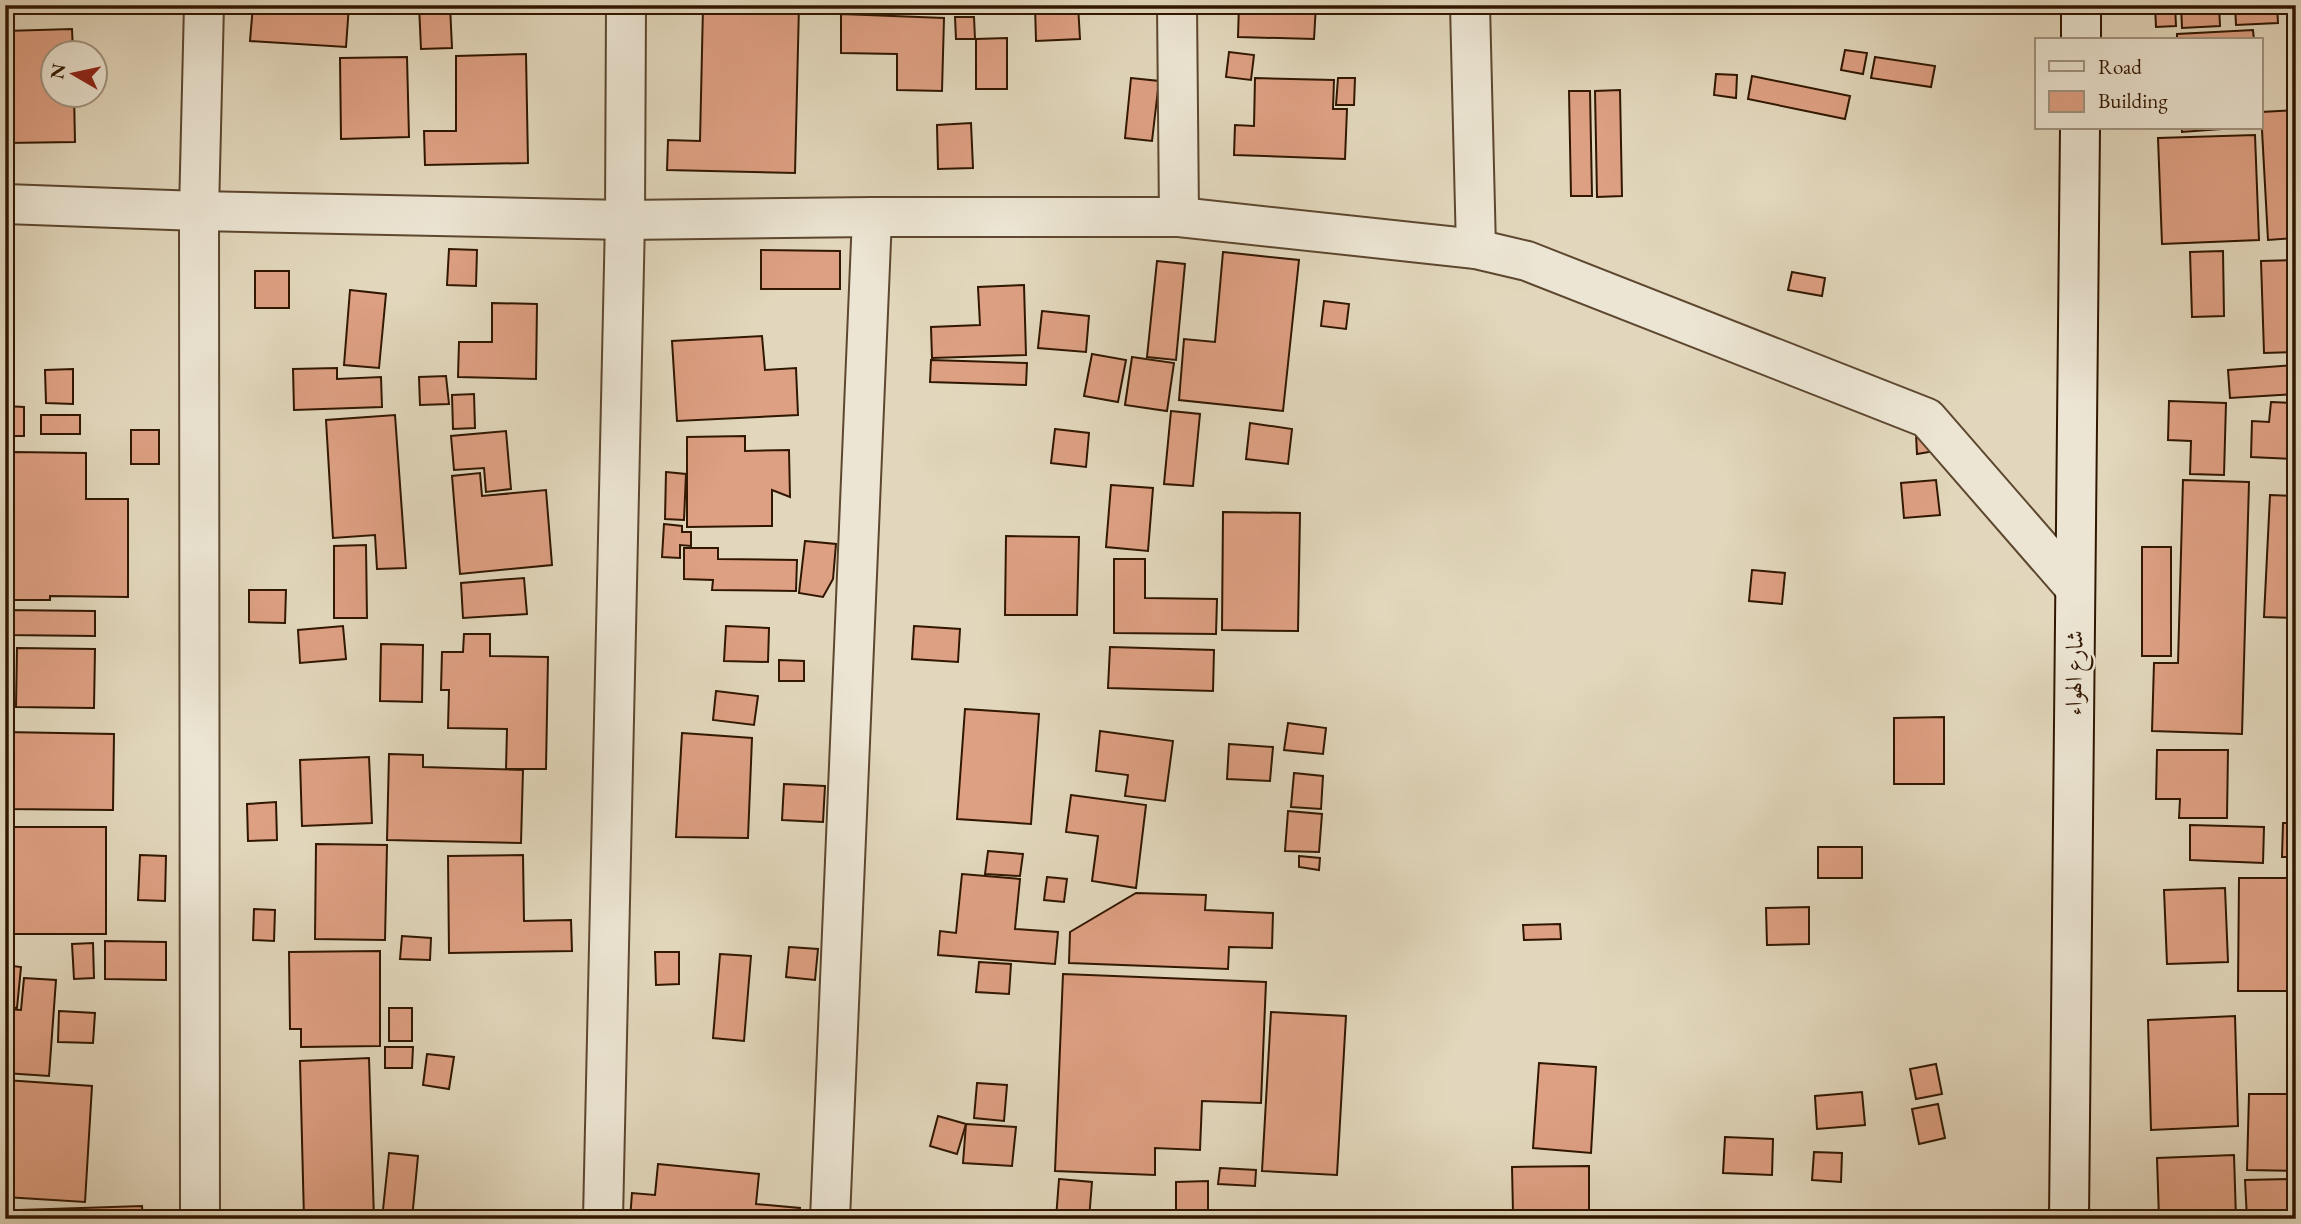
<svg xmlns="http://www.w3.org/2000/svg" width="2301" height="1224" font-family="'EB Garamond',Amiri,serif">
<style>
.building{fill:#dea083;stroke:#311700;stroke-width:2}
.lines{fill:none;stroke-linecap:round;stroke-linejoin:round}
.street-casing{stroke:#5d472f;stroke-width:42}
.secondary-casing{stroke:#311700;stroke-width:42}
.street{stroke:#ece5d3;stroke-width:38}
.secondary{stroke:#ece5d3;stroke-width:38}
.labels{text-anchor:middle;stroke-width:5;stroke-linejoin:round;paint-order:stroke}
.street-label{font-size:24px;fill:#311700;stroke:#ece5d3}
</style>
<rect width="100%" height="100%" fill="#e2d7bc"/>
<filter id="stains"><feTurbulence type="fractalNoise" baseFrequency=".00286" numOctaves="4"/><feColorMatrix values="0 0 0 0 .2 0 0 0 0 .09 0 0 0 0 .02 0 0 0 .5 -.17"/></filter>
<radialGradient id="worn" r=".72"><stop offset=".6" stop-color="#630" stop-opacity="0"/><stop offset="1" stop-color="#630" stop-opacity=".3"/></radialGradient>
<g class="building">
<path d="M105,5H162V10L105,11Z"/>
<path d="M253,5H349L346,47L250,41Z"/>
<path d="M419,5H450L452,48L421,49Z"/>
<path d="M742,5H799L795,173L667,170L668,140L700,141L703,7L742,8Z"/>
<path d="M1035,5H1078L1080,39L1036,41Z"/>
<path d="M1239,5H1316L1314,39L1238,37Z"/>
<path d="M2155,5H2175L2176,26L2156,27Z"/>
<path d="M2181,5H2219L2220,26L2182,28Z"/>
<path d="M2235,5H2277L2278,23L2236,25Z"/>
<path d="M841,14L944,18L942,91L897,90V54L841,53Z"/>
<path d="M955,17H974L975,39H956Z"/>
<path d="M72,29L73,52H52V94H74L75,142L5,143V31Z"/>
<path d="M2253,30L2254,40H2177V34Z"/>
<path d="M1007,38V89H976V39Z"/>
<path d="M1845,50L1867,53L1863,74L1841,70Z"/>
<path d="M1229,52L1254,55L1251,80L1226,77Z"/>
<path d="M526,54L528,163L425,165L424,131H456V56Z"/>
<path d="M407,57L409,137L341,139L340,58Z"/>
<path d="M1875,57L1935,66L1931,87L1871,78Z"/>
<path d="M1716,74L1737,75L1736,98L1714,95Z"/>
<path d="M1752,76L1850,96L1845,119L1748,99Z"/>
<path d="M1131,78L1159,81L1152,141L1125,138Z"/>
<path d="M1255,78L1334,80L1333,109H1347L1345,159L1234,155L1235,125L1254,126Z"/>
<path d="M1338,78H1355L1354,105H1336Z"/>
<path d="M1620,90L1622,196L1597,197L1595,91Z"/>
<path d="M1569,91H1590L1592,196H1571Z"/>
<path d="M2296,110V238L2268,240L2261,112Z"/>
<path d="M971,123L973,168L938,169L937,125Z"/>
<path d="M2182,128H2221V129L2182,132Z"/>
<path d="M2255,135L2259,240L2162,244L2158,138Z"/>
<path d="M449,249L477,250L476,286L447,285Z"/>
<path d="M761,250L840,251V289H761Z"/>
<path d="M2223,251L2224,316L2192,317L2190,252Z"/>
<path d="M1223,252L1299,260L1283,411L1179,400L1184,339L1215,342Z"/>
<path d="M2296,260V352L2264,353L2261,261Z"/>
<path d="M1157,261L1185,264L1176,360L1147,357Z"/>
<rect x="255" y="271" width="34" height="37"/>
<path d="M1792,272L1825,278L1822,296L1788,290Z"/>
<path d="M1024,285L1026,355L932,358L931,327L980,325L978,287Z"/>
<path d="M350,290L386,294L379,368L344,365Z"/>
<path d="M1324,301L1349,304L1346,329L1321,326Z"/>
<path d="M492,303L537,304L536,379L458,377L459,342H492Z"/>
<path d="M1042,311L1089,316L1086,352L1038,348Z"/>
<path d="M762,336L765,370L796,368L798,415L677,421L672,341Z"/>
<path d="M1092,354L1126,360L1118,402L1084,396Z"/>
<path d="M1132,357L1174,363L1167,411L1125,405Z"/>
<path d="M931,360L1027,363L1026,385L930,382Z"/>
<path d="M2296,365V394L2230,398L2228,370Z"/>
<path d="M337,368V379L381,377L382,407L294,410L293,369Z"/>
<path d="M73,369V404L46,403L45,370Z"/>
<path d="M446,376L449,404L420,405L419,377Z"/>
<path d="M474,394L475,428L453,429L452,395Z"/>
<path d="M2169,401L2226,403L2224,475L2190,474L2191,441L2168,440Z"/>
<path d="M2271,402L2296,403V459L2251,457L2252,421L2269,422Z"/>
<path d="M5,406L24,407V436H5Z"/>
<path d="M1171,411L1200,414L1193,486L1164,484Z"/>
<rect x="41" y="415" width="39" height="19"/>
<path d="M395,415L406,568L377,569L375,535L333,538L326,420Z"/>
<path d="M1250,423L1292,429L1288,464L1246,459Z"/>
<path d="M1055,429L1089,433L1086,467L1051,463Z"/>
<rect x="131" y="430" width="28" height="34"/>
<path d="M506,431L511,489L486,492L484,468L454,470L451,436Z"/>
<path d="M1934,433L1935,451L1917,454L1916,434Z"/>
<path d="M745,436V451L789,450L790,497L772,490V526L687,527V437Z"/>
<path d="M14,452L86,453V499H128V597L50,596V600H5V549H14Z"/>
<path d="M666,472L686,474L684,520L665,519Z"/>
<path d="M480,473L482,496L546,490L552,565L460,574L452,476Z"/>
<path d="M1936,480L1940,515L1904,518L1901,483Z"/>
<path d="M2183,480L2249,482L2242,734L2152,731L2154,663H2178Z"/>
<path d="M1111,485L1153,488L1148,551L1106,547Z"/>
<path d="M2270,495L2296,496V618L2264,617Z"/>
<path d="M1223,512L1300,513L1298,631L1222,630Z"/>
<path d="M664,524L682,526V532H691V546L680,545V558L662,557Z"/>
<path d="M1006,536L1079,537L1077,615H1005Z"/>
<path d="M805,541L836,544L833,579L823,597L799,593Z"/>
<path d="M366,545L367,618H334V546Z"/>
<rect x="2142" y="547" width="29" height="109"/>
<path d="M684,548H718V559L797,560L796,591L712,590L713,580L684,579Z"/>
<path d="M1114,559H1145V598L1217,599L1216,634L1114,633Z"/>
<path d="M1752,570L1785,573L1782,604L1749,601Z"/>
<path d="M524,578L527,614L463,618L461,583Z"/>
<path d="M249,590H286L285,623L249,622Z"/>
<path d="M5,610L95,611V636L5,635Z"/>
<path d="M343,626L346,659L300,663L298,630Z"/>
<path d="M726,626L769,628L768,662L724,661Z"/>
<path d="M914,626L960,629L958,662L912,659Z"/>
<path d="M464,634H490V656L548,657L546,769H506L507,729L448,728L449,690H441L442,652H463Z"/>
<path d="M381,644L423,645L422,702L380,701Z"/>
<path d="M1110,647L1214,650L1213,691L1108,688Z"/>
<path d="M17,648L95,649L94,708L16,707Z"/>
<path d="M779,660L804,661V681H779Z"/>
<path d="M716,691L758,696L754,725L713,720Z"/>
<path d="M965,709L1039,714L1031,824L957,819Z"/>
<path d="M1944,717V784H1894V718Z"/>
<path d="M1288,723L1326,728L1323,754L1284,750Z"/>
<path d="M1100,731L1173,741L1165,801L1125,796L1128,775L1096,771Z"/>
<path d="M5,732L114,734L113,810L5,809Z"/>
<path d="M682,733L752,738L748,838L676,837Z"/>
<path d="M1229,744L1273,747L1270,781L1227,779Z"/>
<path d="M2157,750H2228L2227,818H2179L2180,799H2156Z"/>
<path d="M389,754L423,755V767L523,770L521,843L387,840Z"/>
<path d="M369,757L372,823L302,826L300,760Z"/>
<path d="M1294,773L1323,776L1321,809L1291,807Z"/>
<path d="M784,784L825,786L823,822L782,820Z"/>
<path d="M1071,795L1146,805L1136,888L1092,881L1098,836L1066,832Z"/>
<path d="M276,802L277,840L248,841L247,804Z"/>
<path d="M1288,811L1322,814L1319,852L1285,851Z"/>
<path d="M2283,823H2296V857H2282Z"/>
<path d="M2190,825L2264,827L2263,863L2190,860Z"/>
<rect x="5" y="827" width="101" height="107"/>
<path d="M316,844L387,845L385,940L315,939Z"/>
<rect x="1818" y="847" width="44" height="31"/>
<path d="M988,851L1023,854L1020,876L985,874Z"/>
<path d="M140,855L166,856L165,901L138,900Z"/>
<path d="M523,855L524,921L571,920L572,951L449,953L448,856Z"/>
<path d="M1299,856L1320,858L1319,870L1299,867Z"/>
<path d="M962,874L1020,879L1015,929L1058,932L1055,964L938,955L940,931L956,933Z"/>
<path d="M1047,877L1067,879L1064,902L1044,900Z"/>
<path d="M2239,878H2296V991H2238Z"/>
<path d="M2225,888L2228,962L2167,964L2164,890Z"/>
<path d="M1136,893L1206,895L1205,910L1273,913L1272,948L1229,947L1228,969L1069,963L1070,932Z"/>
<path d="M1809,907V944L1767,945L1766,908Z"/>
<path d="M254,909L275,910L274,941L253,940Z"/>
<path d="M1560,924L1561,939L1524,940L1523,925Z"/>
<path d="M402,936L431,938L430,960L400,959Z"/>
<path d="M105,941L166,942V980L105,979Z"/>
<path d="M93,943L94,978L74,979L72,944Z"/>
<path d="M789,947L818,949L815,980L786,977Z"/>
<path d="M380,951V1046L301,1047V1029H290L289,952Z"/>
<path d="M655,952H679V984L656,985Z"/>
<path d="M720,954L751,956L744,1041L713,1038Z"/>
<path d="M979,962L1011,964L1009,994L976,992Z"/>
<path d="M5,965L21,967L17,1008L5,1007Z"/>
<path d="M1063,974L1266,982L1261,1103L1202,1101L1200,1150L1155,1148V1175L1055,1171Z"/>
<path d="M24,978L56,980L49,1076L5,1073V1009L21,1010Z"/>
<rect x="389" y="1008" width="23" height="33"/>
<path d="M59,1011L95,1013L93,1043L58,1042Z"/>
<path d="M1271,1012L1346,1016L1337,1175L1262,1171Z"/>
<path d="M2235,1016L2238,1126L2151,1130L2148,1020Z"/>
<path d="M385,1047H413L412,1068H385Z"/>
<path d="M427,1054L454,1057L449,1089L423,1085Z"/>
<path d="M369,1058L374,1219H304L300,1061Z"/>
<path d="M1539,1063L1596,1067L1591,1153L1533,1148Z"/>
<path d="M1936,1064L1942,1094L1916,1099L1910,1069Z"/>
<path d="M5,1080L92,1086L85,1202L5,1197Z"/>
<path d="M977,1083L1007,1085L1004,1121L974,1118Z"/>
<path d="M1862,1092L1865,1125L1817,1129L1815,1096Z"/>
<path d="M2249,1094H2296V1171L2247,1170Z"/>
<path d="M1938,1104L1945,1138L1919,1144L1912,1109Z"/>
<path d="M938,1116L966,1124L957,1154L930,1146Z"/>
<path d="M966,1124L1016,1127L1012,1166L963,1163Z"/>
<path d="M1725,1137L1773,1139L1772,1175L1723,1173Z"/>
<path d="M1814,1152L1842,1153L1841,1182L1812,1180Z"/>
<path d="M389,1153L418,1156L412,1219H382Z"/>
<path d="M2234,1155L2236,1219H2159L2157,1158Z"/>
<path d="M658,1164L759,1174L756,1204L800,1208L799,1219H630L632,1193L655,1195Z"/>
<path d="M1589,1166V1219H1536V1212H1513L1512,1167Z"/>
<path d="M1220,1168L1256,1170L1255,1186L1218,1184Z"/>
<path d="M1059,1179L1092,1182L1089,1219H1056Z"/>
<path d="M2288,1179L2289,1219H2247L2245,1180Z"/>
<path d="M1208,1181V1219H1176V1182Z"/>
<path d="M142,1206L143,1219H20V1210Z"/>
</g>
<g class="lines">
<defs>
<g id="street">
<path d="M1177,5L1179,217"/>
<path d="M1470,5L1476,249"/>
<path d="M5,204L199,211L625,220L872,217H1179L1476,249L1527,261L1927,418L2075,588"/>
<path d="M200,1219L199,211L204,5"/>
<path d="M603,1219L625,220L626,5"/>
<path d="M830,1219L872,217"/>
</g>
<g id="secondary">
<path d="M2081,40V5"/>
<path d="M2069,1219L2080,128"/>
</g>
</defs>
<use href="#street" class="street-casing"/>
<use href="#secondary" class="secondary-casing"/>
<use href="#street" class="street"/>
<use href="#secondary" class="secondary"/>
</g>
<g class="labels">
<g class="street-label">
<text transform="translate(2074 673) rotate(-89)" y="8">شارع الهواء</text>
</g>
</g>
<rect width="2301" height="1224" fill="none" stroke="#e2d7bc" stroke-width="28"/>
<rect x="7" y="7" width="2287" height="1210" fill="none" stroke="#311700" stroke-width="3.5"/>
<rect x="14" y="14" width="2273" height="1196" fill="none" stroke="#311700" stroke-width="2"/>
<rect x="2035" y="38" width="228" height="91" fill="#ece5d3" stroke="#a1937f" stroke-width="2"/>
<rect x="2049" y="61" width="35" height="10" fill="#ece5d3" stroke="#a1937f" stroke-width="2"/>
<text x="2098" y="74" font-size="21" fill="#311700">Road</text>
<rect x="2049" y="91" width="35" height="21" fill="#dea083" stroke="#a1937f" stroke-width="2"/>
<text x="2098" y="108" font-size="21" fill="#311700">Building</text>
<g transform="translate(74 74) rotate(279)"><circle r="33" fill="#ece5d3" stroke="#a1937f" stroke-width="2"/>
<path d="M0-5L12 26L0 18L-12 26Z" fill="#8f2418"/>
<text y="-10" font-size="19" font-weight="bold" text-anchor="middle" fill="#311700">N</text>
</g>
<rect width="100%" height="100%" filter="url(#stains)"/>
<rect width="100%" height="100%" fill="url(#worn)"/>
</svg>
